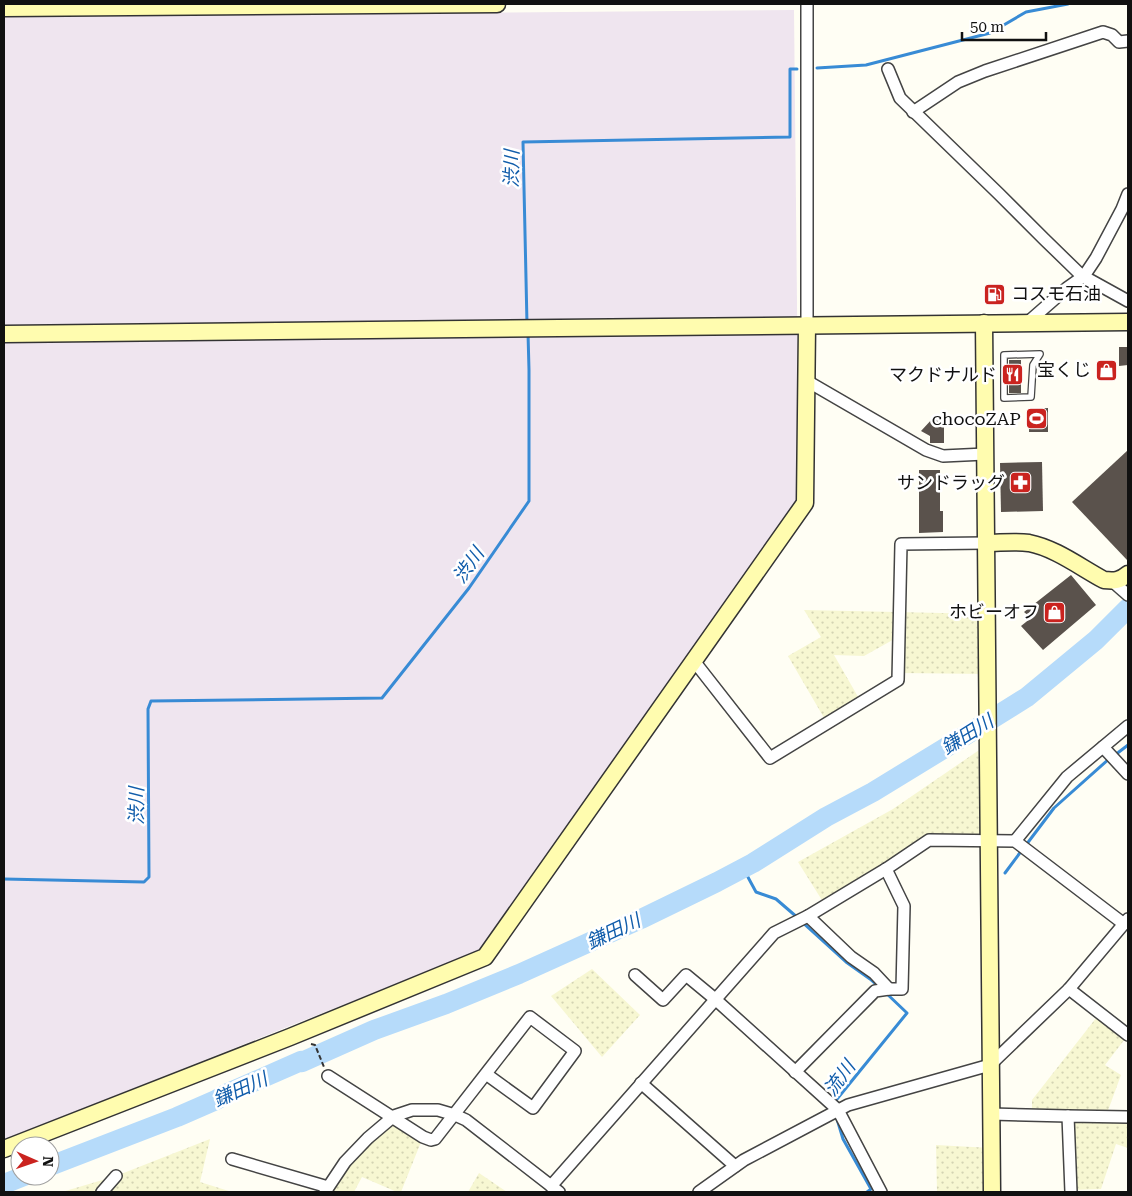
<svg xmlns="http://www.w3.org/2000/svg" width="1132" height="1196" font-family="'Roboto Serif','Noto Sans JP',serif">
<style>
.industrial{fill:#efe5ef}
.farmland{fill:url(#farmland-dots)}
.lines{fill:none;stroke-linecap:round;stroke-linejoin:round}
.stream{stroke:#388bd5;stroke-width:3}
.river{stroke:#b6dbfa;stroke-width:20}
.building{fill:#5a524c}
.lane-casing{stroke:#444;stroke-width:8}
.street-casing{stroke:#444;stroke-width:14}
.secondary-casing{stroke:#333;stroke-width:19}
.path{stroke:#333;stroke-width:2;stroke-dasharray:5 2.5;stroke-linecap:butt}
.lane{stroke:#fff;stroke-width:5.5}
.street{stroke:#fff;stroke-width:11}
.secondary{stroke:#fffcaf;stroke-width:16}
.labels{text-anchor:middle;stroke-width:5;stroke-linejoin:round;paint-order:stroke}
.poi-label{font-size:18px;fill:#111;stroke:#fff;text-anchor:end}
.water-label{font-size:19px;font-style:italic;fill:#115dab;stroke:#fff}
</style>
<defs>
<pattern id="farmland-dots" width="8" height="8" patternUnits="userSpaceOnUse" patternTransform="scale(1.25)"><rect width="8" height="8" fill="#f7f7d2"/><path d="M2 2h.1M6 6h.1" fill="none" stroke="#d3d3b3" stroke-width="1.8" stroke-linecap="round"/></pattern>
</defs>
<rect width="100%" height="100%" fill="#fffef4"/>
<path class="industrial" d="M794,10L799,500L483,949L4,1140V17Z"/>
<g class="farmland">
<path d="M804,610L987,614V674L898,673V637L864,656L834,655L861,702L827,723L788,656L821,637Z"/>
<path d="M988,744V841L929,840L825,905L798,862L893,809Z"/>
<path d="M592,969L640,1015L602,1057L551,996Z"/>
<path d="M1100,1013L1128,1035L1105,1065L1121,1075L1106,1116L1128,1117V1148L1116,1144L1101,1189L1071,1190L1068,1117L1032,1115V1100Z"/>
<path d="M391,1118L423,1137L401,1192H397L362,1177L354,1192H325Z"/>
<path d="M210,1139L200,1182L232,1192H62L116,1176Z"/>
<path d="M936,1145L991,1148L992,1192H937Z"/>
<path d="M479,1173L507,1192H468Z"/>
</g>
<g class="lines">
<g class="stream">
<path d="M817,68L866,65L990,33L1026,12L1068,4"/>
<path d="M527,324L523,142L790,137V69H797"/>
<path d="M1115,755L1128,745"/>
<path d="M1026,845L1054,808L1110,758"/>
<path d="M743,868L756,892L776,899L798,918"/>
<path d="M1005,873L1022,850"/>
<path d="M4,879L144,882L149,877L148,709L151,701L382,698L469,588L529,501V370L528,333"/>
<path d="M802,922L846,962L870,979L879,987"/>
<path d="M833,1104L907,1013L886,993"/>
<path d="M837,1119L843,1139L871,1189L867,1192"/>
</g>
<g class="river">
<path d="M50,1166L177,1117L216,1100L228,1093L301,1061L302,1062L374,1030L446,1004L519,974L641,919L717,882L753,863L826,817L873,792L958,740L1027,697L1096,640L1128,608"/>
<path d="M4,1184L24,1176"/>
</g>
</g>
<g class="building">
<path d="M1119,347H1128V365L1119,366Z"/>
<rect x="1009" y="360" width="12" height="33"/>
<path d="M1048,408V432H1029L1030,409Z"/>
<path d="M933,418L944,419V443H930V436L921,431Z"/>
<path d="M1128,450V561L1072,502Z"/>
<path d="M1042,462L1043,511L1001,512L1000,463Z"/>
<path d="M919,470H940V511H943V532L919,533Z"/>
<path d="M1071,575L1096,605L1043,650L1021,626L1031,618L1024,612Z"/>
</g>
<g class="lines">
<defs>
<path id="lane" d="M1040,354L1033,365L1031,397L1004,398V355Z"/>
<g id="street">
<path d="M807,4V325"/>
<path d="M888,69L900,98L999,194L1044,239L1081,275L1128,301"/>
<path d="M913,112L958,82L985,71L1103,32L1112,35L1119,42L1128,41"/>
<path d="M1027,323L1067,288L1084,276L1096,258L1122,209L1128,194"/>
<path d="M807,381L926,450L943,456L985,454"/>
<path d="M1112,581L1128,595"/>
<path d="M694,661L770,758L898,680L901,544L986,543"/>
<path d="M1103,747L1128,774"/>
<path d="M1015,841L1067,777L1128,726"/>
<path d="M808,916L851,957L874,973L889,989"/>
<path d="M635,975L663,1000L686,975L715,999L838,1110L881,1192"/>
<path d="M1069,989L1128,1035"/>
<path d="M795,1072L875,991L889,989H902L904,906L886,869"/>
<path d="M328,1076L423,1137L431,1140L435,1139L530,1017L575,1051L533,1108L486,1074"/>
<path d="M641,1083L735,1166"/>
<path d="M991,1114L1068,1116"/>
<path d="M232,1159L328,1187"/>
<path d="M551,1186L774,933L808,916L886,869L929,840L1015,841L1124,924"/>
<path d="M102,1192L116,1176"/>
<path d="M325,1192L345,1162L368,1138L394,1116L412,1110H438L455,1115L466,1120L559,1192"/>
<path d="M699,1192L744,1160L848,1105L990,1065L1069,989L1128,919"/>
<path d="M1071,1192L1068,1116L1128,1117"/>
</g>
<g id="secondary">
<path d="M4,8L497,4"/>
<path d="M984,323L992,1192"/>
<path d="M4,334L1128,322"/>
<path d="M986,543C1000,543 1015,541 1029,543C1055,548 1080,567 1104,580C1114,581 1120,581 1128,574"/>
<path d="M4,1149L290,1037L485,957L805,503L807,325"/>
</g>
</defs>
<use href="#lane" class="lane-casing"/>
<use href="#street" class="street-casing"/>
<use href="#secondary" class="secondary-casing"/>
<path class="path" d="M311,1044L315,1045L324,1067"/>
<use href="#lane" class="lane"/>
<use href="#street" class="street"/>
<use href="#secondary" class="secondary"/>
</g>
<defs>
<symbol id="fuel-square" viewBox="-11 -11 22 22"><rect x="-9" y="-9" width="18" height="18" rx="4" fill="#ca231f" stroke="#fff"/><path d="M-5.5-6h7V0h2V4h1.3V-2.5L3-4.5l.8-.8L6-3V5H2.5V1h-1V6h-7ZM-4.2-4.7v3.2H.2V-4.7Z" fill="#fff"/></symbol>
<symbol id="shop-square" viewBox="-11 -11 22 22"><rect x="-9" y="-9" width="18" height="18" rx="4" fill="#ca231f" stroke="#fff"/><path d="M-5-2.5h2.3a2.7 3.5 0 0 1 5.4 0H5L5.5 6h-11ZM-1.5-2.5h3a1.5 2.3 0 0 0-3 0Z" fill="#fff"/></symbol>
<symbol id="restaurant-square" viewBox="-11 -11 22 22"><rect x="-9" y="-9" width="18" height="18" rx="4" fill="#ca231f" stroke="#fff"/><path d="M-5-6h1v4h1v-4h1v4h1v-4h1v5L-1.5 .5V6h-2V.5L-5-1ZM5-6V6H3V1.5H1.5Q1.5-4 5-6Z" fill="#fff"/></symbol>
<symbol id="stadium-square" viewBox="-11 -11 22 22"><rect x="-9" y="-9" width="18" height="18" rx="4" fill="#ca231f" stroke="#fff"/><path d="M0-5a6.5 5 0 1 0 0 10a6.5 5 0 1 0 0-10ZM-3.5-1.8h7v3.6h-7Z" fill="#fff"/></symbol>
<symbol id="pharmacy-square" viewBox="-11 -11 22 22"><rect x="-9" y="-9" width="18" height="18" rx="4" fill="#ca231f" stroke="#fff"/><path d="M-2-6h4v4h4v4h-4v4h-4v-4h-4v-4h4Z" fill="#fff"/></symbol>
</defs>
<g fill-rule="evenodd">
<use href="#fuel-square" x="982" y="282" width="25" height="25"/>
<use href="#shop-square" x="1094" y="358" width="25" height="25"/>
<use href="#restaurant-square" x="1000" y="362" width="25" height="25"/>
<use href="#stadium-square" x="1024" y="406" width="25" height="25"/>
<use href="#pharmacy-square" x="1008" y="470" width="25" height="25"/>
<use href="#shop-square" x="1042" y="600" width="25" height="25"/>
</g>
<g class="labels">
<g class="poi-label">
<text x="1011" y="300" text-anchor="start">コスモ石油</text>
<text x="1091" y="376">宝くじ</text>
<text x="997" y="381">マクドナルド</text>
<text x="1021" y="425">chocoZAP</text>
<text x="1005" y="489">サンドラッグ</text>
<text x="1039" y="618">ホビーオフ</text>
</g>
<g class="water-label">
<text transform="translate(511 169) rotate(-89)" y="7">渋川</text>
<text transform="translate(468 565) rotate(-55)" y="7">渋川</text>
<text transform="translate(967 734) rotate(-32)" y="7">鎌田川</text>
<text transform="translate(136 806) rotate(-90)" y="7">渋川</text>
<text transform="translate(613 931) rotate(-25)" y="7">鎌田川</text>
<text transform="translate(839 1078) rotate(-54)" y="7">流川</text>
<text transform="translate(240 1089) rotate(-24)" y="7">鎌田川</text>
</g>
</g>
<rect width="1132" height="1196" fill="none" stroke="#111111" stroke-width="10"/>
<g transform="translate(35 1161) rotate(92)"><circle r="24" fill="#ffffff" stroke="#a0a0a0"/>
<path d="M0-4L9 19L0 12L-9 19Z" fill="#ca231f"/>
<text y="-8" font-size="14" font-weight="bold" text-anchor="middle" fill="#111111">N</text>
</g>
<path d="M962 32v8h84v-8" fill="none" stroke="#111111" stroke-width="2.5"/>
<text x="970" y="32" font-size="15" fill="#111111" stroke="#ffffff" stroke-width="4" paint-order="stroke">50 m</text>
</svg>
